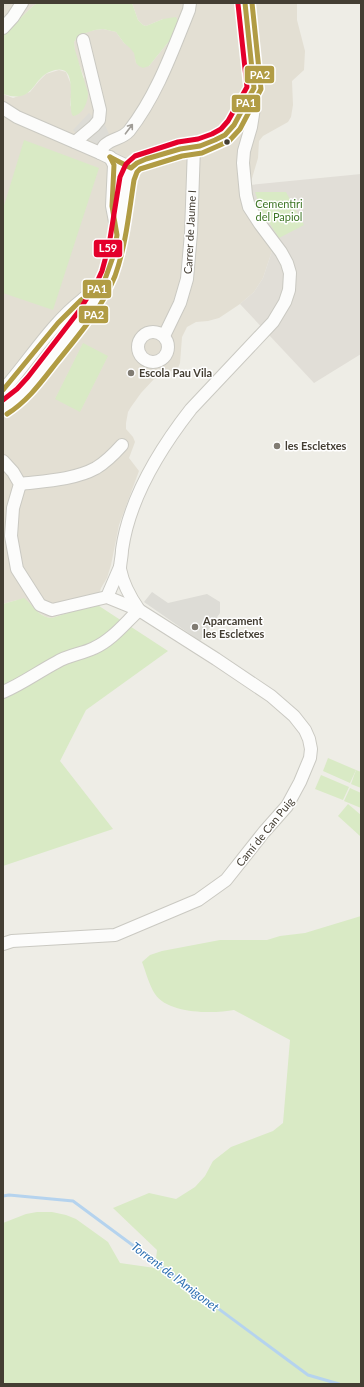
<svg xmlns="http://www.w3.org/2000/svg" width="364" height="1387" font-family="Lato,sans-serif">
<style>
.residential{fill:#e3dfd3}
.industrial{fill:#e1ded7}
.green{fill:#d9eac5}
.parking{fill:#dddcd6}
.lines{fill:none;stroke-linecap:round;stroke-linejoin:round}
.stream{stroke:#b5d3ee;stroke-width:3}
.minor-casing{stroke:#cac9c2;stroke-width:14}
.minor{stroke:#fcfcfb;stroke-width:12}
.bus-1-casing{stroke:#fff;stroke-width:8}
.bus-2-casing{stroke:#fff;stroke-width:8}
.bus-3-casing{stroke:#fff;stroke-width:8}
.bus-1{stroke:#b19c44;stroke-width:5}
.bus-2{stroke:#b19c44;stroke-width:5}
.bus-3{stroke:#e4002b;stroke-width:5}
.oneway{stroke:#a09d97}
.bus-dot{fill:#443e33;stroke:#fff;stroke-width:1.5}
.poi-dot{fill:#807b72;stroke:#fff;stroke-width:1.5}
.labels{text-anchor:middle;stroke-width:3;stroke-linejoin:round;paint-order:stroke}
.park-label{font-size:11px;fill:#3e7626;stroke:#fff}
.street-label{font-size:11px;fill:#443e33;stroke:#fff}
.poi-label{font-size:11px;font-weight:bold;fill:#443e33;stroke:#fff;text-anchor:start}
.water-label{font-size:12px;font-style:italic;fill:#2b6eb1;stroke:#fff}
.line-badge{stroke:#fff;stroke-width:1.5}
.badge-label{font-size:11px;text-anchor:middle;font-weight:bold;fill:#fff}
</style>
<rect width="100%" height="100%" fill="#eeede6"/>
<g class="residential">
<path d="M3,3H39L33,6L3,35Z"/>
<path d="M132,3H297V20L305,51L304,70L292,81L293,105L291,117L288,122L263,136L259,141L258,158L250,185L274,245L263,278L254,292L240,304L219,318L208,321L196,322L187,327L182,337L180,363L178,368L154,379L141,393L131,407L128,412L126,423V429L133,437L135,442L129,458L139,471L119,525L111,565L107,578L101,588L96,604L52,618L46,617L17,600L3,604V94L13,98L30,92L39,81L46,74L59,70L66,72L72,87L70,107L84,77L75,54L74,42L79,35L83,33L95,30L103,29L116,32L124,43L131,48L135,53L136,63L149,66L170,40L163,19L146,26L143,25L138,20Z"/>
</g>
<path class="industrial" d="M361,174V354L314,383L240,304L254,292L263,278L274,245L258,221L250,185Z"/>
<g class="green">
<path d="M38,3H132L138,20L143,25L146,26L163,19L176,17L179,23L170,40L149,66L143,68L139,66L136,63L134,53L130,48L124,43L116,32L103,29L95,30L79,35L74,42L75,50L88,93C88,102 83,115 73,116C66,106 80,64 55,70C30,76 37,105 3,94V35L33,6Z"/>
<path d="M24,140L99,168L53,310L3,293V209Z"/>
<path d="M255,192H286L304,225L279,238L261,210Z"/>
<path d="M83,343L108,356L80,412L55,399Z"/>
<path d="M24,598C34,606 38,617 52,618L96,604L168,651L86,710L60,761L113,829L3,866V604Z"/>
<path d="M328,758L356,770L350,783L323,771Z"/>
<path d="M356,770L361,772V788L351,784Z"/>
<path d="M321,775L349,787L343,800L315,789Z"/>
<path d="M350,788L361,793V808L344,801Z"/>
<path d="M348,804L361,815L360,836L338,816Z"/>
<path d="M361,916V1384H3V1223L26,1214L37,1212H52L66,1215L76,1219L108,1242L120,1263L155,1268L157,1250L113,1208L149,1193L176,1199L195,1187L205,1176L213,1161L231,1147L273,1131L283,1123L290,1040L234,1010C213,1014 168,1014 155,994C149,985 146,972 142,962L150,955L162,951L220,940H267L280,936L305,933Z"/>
</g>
<g class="parking">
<path d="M89,113L94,118L78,135L73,130Z"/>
<path d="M103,121L109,134L98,145L86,138Z"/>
<path d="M152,592L168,603L207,594L220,602V613L200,641L144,602Z"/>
</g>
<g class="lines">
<path class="stream" d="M3,1196L9,1195L73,1201L308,1375L339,1384"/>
<defs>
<g id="minor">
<path d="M3,28L13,17L22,3"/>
<path d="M3,108L17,117L100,153L131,168"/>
<path d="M75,142L94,126L99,120L100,110L83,40"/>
<path d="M100,153C102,150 103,147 105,145C113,138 122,139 129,131C157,95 172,52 189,10L190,3"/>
<path d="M110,157L114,165L112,206L116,227"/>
<circle cx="153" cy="347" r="15"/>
<path d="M164,336L180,303L187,279L191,233L194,147"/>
<path d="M3,390C29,361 51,324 82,300C87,295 93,292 99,288"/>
<path d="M3,408C22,398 35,379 48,362C67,338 89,313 103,285C118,256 122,210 127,178C128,175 129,172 130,169C143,150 206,152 226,134C239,123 246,105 253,89"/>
<path d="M3,461L13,472L20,484L13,508L11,536L17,569L40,605L52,610L107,597L139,610L216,659L271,696L294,716L305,730L309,739L311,749L310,758L300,782L287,806L264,832L226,880L198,900L115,935L12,941L3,944"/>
<path d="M20,484C44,481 74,480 96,468C106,462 114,454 122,445"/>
<path d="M107,597L120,567"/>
<path d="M139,610C130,597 123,584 120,569C120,563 122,556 122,550C129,499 159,450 191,409L273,322L285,302L289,290L290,273L287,263L281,252L260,224L249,207L246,195L243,163L244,151L251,127L254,108L253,77L245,3"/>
<path d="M3,692C22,684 38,672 57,662C68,655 82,654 94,648C112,640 125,623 139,610"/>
</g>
</defs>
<use href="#minor" class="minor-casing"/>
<use href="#minor" class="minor"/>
<defs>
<g id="bus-1">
<path d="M110,157L131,168L137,163L146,159L180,149L200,146L215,140L225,135L234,125L254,88L245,3"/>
<path d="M3,390L58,323L81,300L103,285L114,254L117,235L112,206L114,165L110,157"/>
</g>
<path id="bus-2" d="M7,414C28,401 42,381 57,362C79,335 102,308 115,276C126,245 129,212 134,180L137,172L140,169L182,156L202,153L218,146L229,141L240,129L261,89L252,3"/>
<path id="bus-3" d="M3,400L17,389L28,377L79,311L97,282L102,271L109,245L120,177L126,164L135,156L178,142L198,139L212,134L221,129L228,121L247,87L238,4"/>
</defs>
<use href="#bus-1" class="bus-1-casing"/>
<use href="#bus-2" class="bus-2-casing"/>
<use href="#bus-3" class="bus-3-casing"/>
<use href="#bus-1" class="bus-1"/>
<use href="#bus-2" class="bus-2"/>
<use href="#bus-3" class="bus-3"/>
</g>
<defs><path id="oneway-shaft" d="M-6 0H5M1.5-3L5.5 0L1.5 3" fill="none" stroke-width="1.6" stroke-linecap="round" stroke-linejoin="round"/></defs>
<use class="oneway" href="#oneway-shaft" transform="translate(129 129) rotate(-53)"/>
<circle class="bus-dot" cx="227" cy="142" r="3.5"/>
<g class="poi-dot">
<circle cx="131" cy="373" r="4"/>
<circle cx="277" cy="446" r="4"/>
<circle cx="195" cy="627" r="4"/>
</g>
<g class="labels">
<g class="park-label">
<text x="279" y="208">Cementiri<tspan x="279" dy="13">del Papiol</tspan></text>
</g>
<g class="street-label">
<text transform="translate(190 232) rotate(-87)" y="4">Carrer de Jaume I</text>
<text transform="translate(265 832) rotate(-51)" y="4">Camí de Can Puig</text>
</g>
<g class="poi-label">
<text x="139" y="377">Escola Pau Vila</text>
<text x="285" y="450">les Escletxes</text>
<text x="203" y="625">Aparcament<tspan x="203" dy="13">les Escletxes</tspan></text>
</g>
<g class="water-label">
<text transform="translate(175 1277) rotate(37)" y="4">Torrent de l'Amigonet</text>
</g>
</g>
<g class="line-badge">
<rect x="244" y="65" width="31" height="19" rx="4" fill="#b19c44"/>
<rect x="231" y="94" width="30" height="19" rx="4" fill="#b19c44"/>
<rect x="93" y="239" width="30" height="19" rx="4" fill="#e4002b"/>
<rect x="82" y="279" width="30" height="20" rx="4" fill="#b19c44"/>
<rect x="78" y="305" width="31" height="19" rx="4" fill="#b19c44"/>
</g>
<g class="badge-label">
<text x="260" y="79">PA2</text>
<text x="246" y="107">PA1</text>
<text x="108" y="252">L59</text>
<text x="97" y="293">PA1</text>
<text x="94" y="319">PA2</text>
</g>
<rect width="364" height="1387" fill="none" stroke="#443e33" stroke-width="8"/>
</svg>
